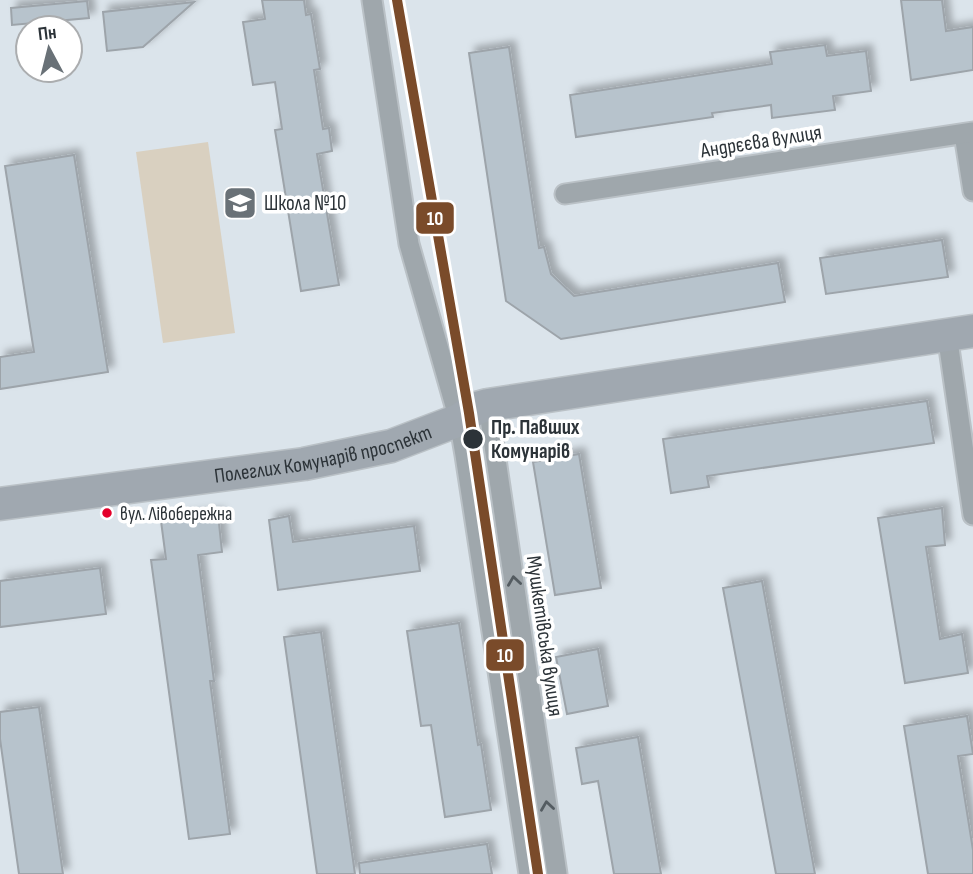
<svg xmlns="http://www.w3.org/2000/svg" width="973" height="874" font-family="'Sofia Sans Condensed',sans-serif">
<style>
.green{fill:#d9d0c0}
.building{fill:#b7c3cc;stroke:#9da4aa;stroke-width:2;filter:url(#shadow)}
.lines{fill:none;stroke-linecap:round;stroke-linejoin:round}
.minor-casing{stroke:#bac1c6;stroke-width:23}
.primary-casing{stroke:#bac1c6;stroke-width:35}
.minor{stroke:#9fa7ac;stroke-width:19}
.primary{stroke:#a0a8b0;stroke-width:32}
.tram-1-casing{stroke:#fff;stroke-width:16}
.tram-1{stroke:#7a4b2a;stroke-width:10}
.oneway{stroke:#545c61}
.stop-dot{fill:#2c3338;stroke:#fff;stroke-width:2.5}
.bus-dot{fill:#e4002b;stroke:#fff;stroke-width:2.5}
.labels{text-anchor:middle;stroke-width:7;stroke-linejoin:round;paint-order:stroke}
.bus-label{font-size:19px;fill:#2c3338;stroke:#fff;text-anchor:start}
.street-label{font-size:21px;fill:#2c3338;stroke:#fff}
.poi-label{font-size:21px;fill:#2c3338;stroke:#fff;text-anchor:start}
.stop-label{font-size:21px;font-weight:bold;fill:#2c3338;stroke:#fff;text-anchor:start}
.line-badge{stroke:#fff;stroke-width:2.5}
.badge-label{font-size:19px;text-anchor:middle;font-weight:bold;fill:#fff}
</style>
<defs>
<filter id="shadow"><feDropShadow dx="6" dy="-6" stdDeviation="3.5" flood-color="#0004"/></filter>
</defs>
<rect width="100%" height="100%" fill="#dbe4eb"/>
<path class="green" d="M208,142L235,333L163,343L136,152Z"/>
<g class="building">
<path d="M262,0H304L306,15L311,14L320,69L314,70L323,129L329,128L332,151L317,154L339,285L301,291L275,130L282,129L275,82L253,85L243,22L265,19Z"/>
<path d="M901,0H942L946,31L973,27V70L911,80Z"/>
<path d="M87,1L89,18L12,25L11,8Z"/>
<path d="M194,2L143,47L107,51L103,12Z"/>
<path d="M825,45L827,56L866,51L871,91L833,96L835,110L772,118L771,105L712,113L713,117L576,137L570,95L772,64L770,52Z"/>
<path d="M509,47L539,248L544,247L551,274L574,296L778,263L785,302L561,339L506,301L469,53Z"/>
<path d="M74,155L108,372L0,389V357L34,352L5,166Z"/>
<path d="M942,240L948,277L826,294L820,258Z"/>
<path d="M927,401L934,443L707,476L709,487L671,493L663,439Z"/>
<path d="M579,454L601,588L555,595L533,462Z"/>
<path d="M942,508L945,545L926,547L940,639L962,634L968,673L905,683L878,518Z"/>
<path d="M218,514L222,552L198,555L214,681H210L230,834L189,839L151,560L166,559L161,521Z"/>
<path d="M289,516L293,542L414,526L420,571L278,590L269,520Z"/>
<path d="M100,568L106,614L0,627V581Z"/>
<path d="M762,581L815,874H776L723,588Z"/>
<path d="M459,623L478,745L481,744L491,810L445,817L431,725L421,726L407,631Z"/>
<path d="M321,632L355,874H317L284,637Z"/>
<path d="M598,649L608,706L567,714L556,657Z"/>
<path d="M39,707L63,874H19L0,739V712Z"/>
<path d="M967,716L973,754L958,756L973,850V874H928L904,726Z"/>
<path d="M638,737L661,874H614L598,781L582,784L576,748Z"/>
<path d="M487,844L492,874H360L359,863Z"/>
</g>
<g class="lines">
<defs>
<g id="minor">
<path d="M372,0L409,244L459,420L465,455L529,874"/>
<path d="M964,134L973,191"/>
<path d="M565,194L973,132"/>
<path d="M947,334L973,515"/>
<path d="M488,405L557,874"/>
</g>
<g id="primary">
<path id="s1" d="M0,504L304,464L391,446L459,420L477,408L488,405L973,331"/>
</g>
</defs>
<use href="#minor" class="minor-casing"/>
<use href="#primary" class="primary-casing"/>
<use href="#minor" class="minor"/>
<use href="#primary" class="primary"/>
<defs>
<path id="tram-1" d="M397,0L469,413L538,874"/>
</defs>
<use href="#tram-1" class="tram-1-casing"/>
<use href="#tram-1" class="tram-1"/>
</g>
<defs><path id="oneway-chevron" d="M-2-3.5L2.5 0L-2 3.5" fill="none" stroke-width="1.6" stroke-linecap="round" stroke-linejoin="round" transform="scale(1.75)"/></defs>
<g class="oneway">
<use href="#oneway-chevron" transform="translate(514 581) rotate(-98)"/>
<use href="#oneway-chevron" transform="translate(547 806) rotate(-98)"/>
</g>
<defs>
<symbol id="school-square" viewBox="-11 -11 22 22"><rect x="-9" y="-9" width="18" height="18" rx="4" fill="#697177" stroke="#fff"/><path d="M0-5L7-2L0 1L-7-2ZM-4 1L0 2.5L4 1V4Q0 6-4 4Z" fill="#fff"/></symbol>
</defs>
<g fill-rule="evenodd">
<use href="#school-square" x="221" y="184" width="38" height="38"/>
</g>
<circle class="stop-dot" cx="473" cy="439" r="11"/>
<circle class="bus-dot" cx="107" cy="513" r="6"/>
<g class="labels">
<g class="bus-label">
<text x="120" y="520">вул. Лівобережна</text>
</g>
<g class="street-label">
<text transform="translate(761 141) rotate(-9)" y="7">Андрєєва вулиця</text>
<text dy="7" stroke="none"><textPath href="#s1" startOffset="327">Полеглих Комунарів проспект</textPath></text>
<text transform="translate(545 636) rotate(82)" y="7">Мушкетівська вулиця</text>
</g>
<g class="poi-label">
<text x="264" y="210">Школа №10</text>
</g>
<g class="stop-label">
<text x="491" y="434">Пр. Павших<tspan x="491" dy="24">Комунарiв</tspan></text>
</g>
</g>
<g class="line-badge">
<rect x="415" y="201" width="40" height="34" rx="7" fill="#7a4b2a"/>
<rect x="485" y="638" width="40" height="34" rx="7" fill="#7a4b2a"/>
</g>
<g class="badge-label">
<text x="435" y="225">10</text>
<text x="505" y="662">10</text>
</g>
<g transform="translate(49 49) rotate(353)"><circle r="33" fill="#ffffff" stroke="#abadaf" stroke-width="2"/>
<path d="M0-5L12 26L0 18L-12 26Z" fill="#697177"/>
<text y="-10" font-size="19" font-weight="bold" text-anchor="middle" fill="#2c3338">Пн</text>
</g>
</svg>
